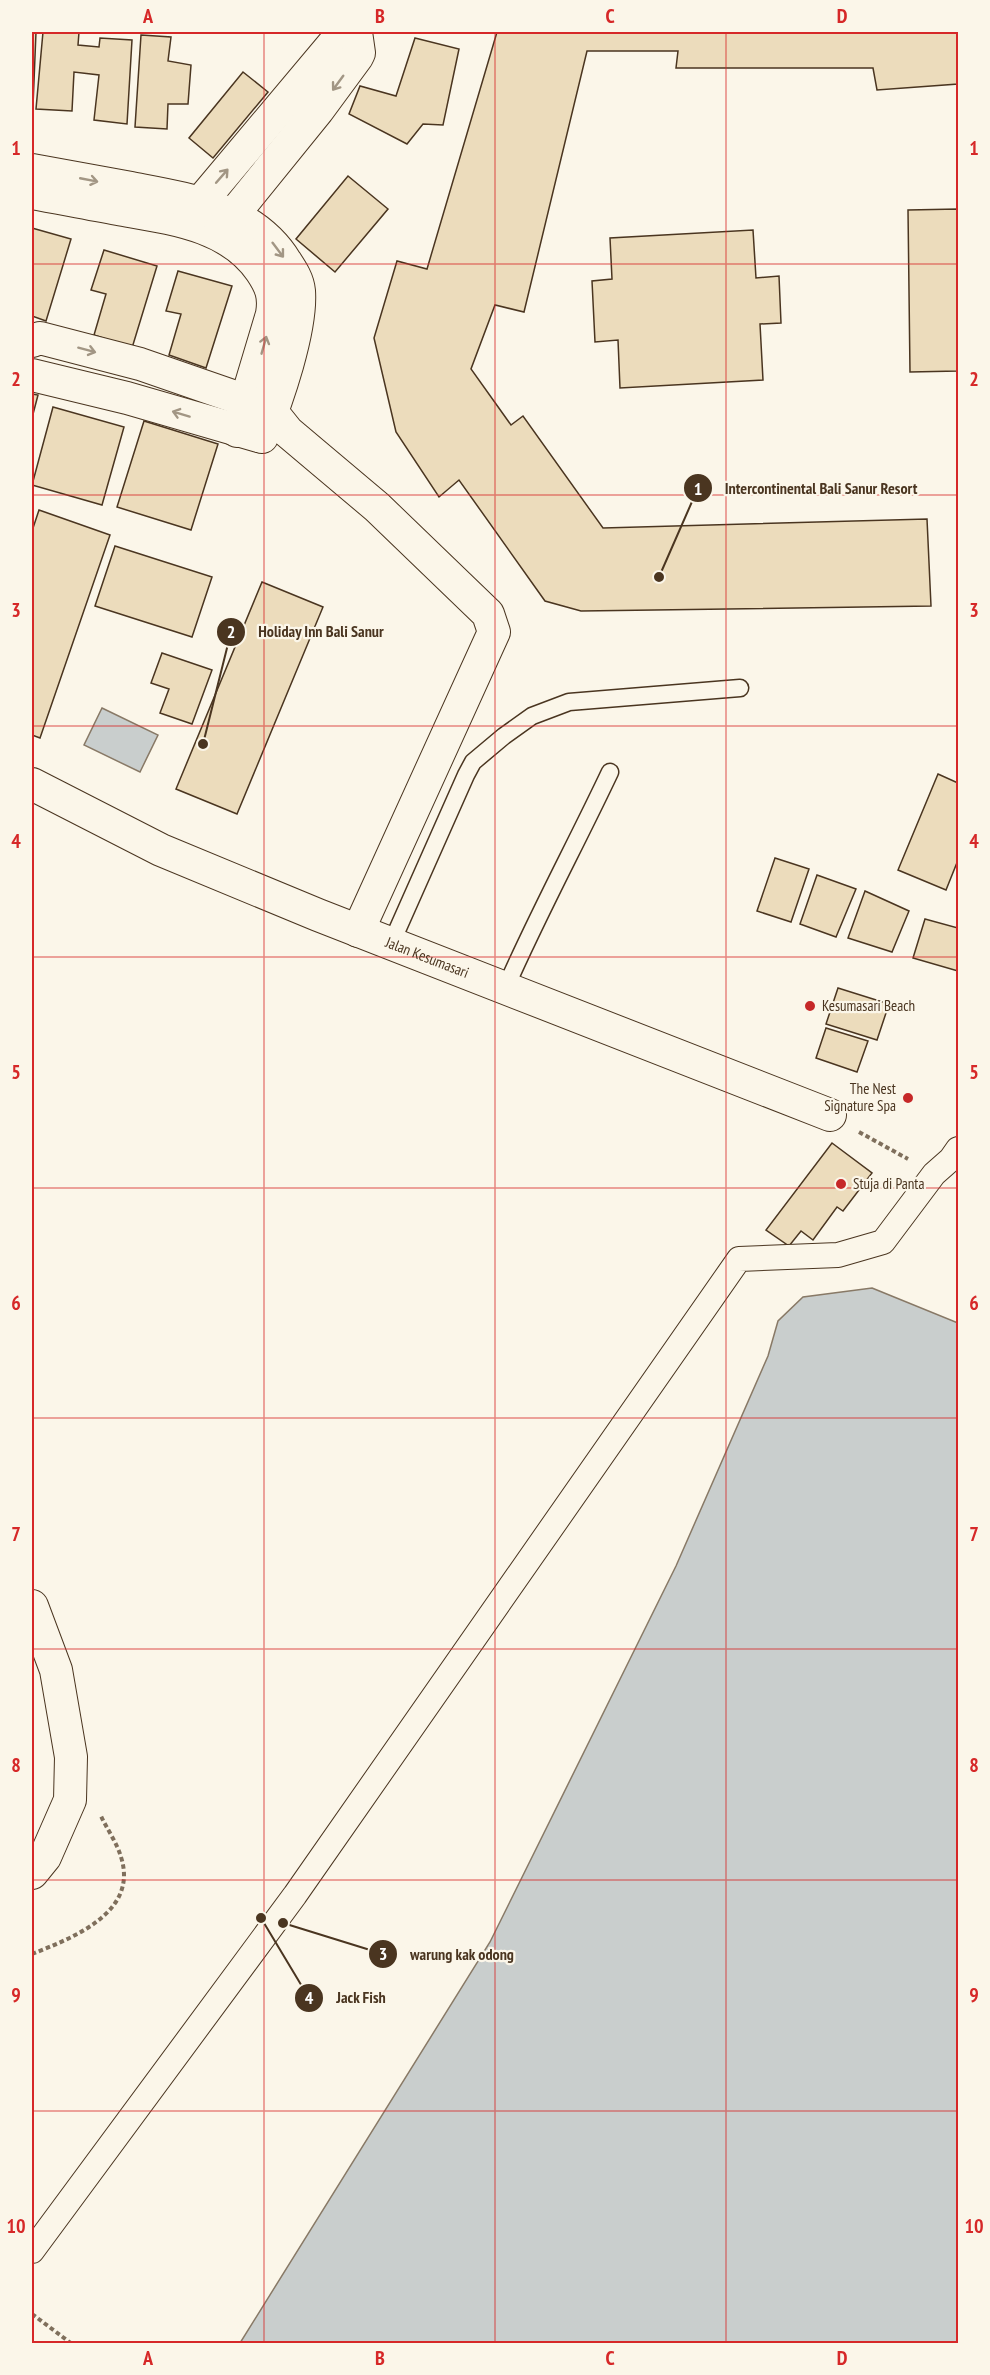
<svg xmlns="http://www.w3.org/2000/svg" width="990" height="2375" font-family="'PT Sans Narrow',sans-serif">
<style>
.water{fill:#c9cecd;stroke:#887966;stroke-width:1.5}
.building{fill:#ecdcbc;stroke:#4a3520;stroke-width:1.5}
.lines{fill:none;stroke-linecap:round;stroke-linejoin:round}
.service-casing{stroke:#4a3520;stroke-width:19}
.pedestrian-casing{stroke:#4a3520;stroke-width:26}
.minor-casing{stroke:#4a3520;stroke-width:34}
.path{stroke:#7f6f5c;stroke-width:4;stroke-dasharray:4.5 3;stroke-linecap:butt}
.service{stroke:#fbf6e9;stroke-width:16}
.pedestrian{stroke:#fbf6e9;stroke-width:24}
.minor{stroke:#fbf6e9;stroke-width:32}
.oneway{stroke:#a29684}
.grid{fill:none;stroke:#d62828;stroke-width:1.5;stroke-opacity:0.55}
.poi-dot{fill:#c62828;stroke:#fbf6e9;stroke-width:2}
.labels{text-anchor:middle;stroke-width:4.5;stroke-linejoin:round;paint-order:stroke}
.street-label{font-size:15px;fill:#4a3520;stroke:#fbf6e9}
.poi-label{font-size:15px;fill:#4a3520;stroke:#fbf6e9;text-anchor:start}
.leader{fill:none;stroke:#4a3520;stroke-width:2}
.callout-dot{fill:#4a3520;stroke:#fbf6e9;stroke-width:2}
.mark-label{font-size:18px;text-anchor:middle;font-weight:bold;fill:#fff}
.callout-label{font-size:16px;text-anchor:middle;font-weight:bold;fill:#4a3520;stroke:#fbf6e9;stroke-width:4.5;stroke-linejoin:round;paint-order:stroke}
.neatline{fill:none;stroke:#d62828;stroke-width:2}
.grid-label{font-size:20px;text-anchor:middle;font-weight:bold;fill:#d62828}
</style>
<rect width="100%" height="100%" fill="#fbf6e9"/>
<g class="water">
<path d="M102,708L158,735L140,772L84,745Z"/>
<path d="M872,1288L958,1323V2343H240L490,1942L676,1566L768,1356L778,1321L803,1297Z"/>
</g>
<g class="building">
<path d="M32,32H36L33,106H32Z"/>
<path d="M43,32H79L78,45L99,47L100,38L132,40L127,124L94,120L99,75L74,72L72,111L36,109Z"/>
<path d="M497,32H958V84L877,90L873,68H676L678,51H587L524,312L495,305L471,369L511,425L523,416L603,528L927,519L931,606L581,611L545,601L459,480L439,497L396,432L374,338L397,261L427,269Z"/>
<path d="M141,35L171,37L168,61L191,65L188,104H168L167,129L135,127Z"/>
<path d="M415,38L459,49L443,125L423,124L407,144L349,114L360,86L396,96Z"/>
<path d="M243,72L268,92L213,158L189,138Z"/>
<path d="M348,176L388,209L335,272L296,239Z"/>
<path d="M958,209V371L910,372L908,210Z"/>
<path d="M32,228L71,239L46,321L32,316Z"/>
<path d="M753,230L756,278L779,276L781,323L760,324L763,380L620,388L618,340L595,342L592,281L612,279L610,238Z"/>
<path d="M104,250L157,266L132,348L94,335L106,294L91,290Z"/>
<path d="M178,271L232,286L206,368L169,355L181,314L166,311Z"/>
<path d="M32,394L38,395L32,418Z"/>
<path d="M53,407L124,427L102,505L32,485Z"/>
<path d="M144,421L218,444L191,530L117,507Z"/>
<path d="M39,510L110,535L40,738L32,735V531Z"/>
<path d="M115,546L212,577L192,637L95,606Z"/>
<path d="M262,582L323,607L237,814L176,789Z"/>
<path d="M162,653L212,670L192,724L160,713L169,689L151,683Z"/>
<path d="M938,774L958,783V860L946,890L898,870Z"/>
<path d="M775,858L809,869L791,922L757,911Z"/>
<path d="M817,875L856,889L836,937L800,924Z"/>
<path d="M865,891L909,911L892,952L848,938Z"/>
<path d="M925,919L958,928V971L913,958Z"/>
<path d="M838,988L889,1004L877,1040L826,1024Z"/>
<path d="M826,1028L868,1041L857,1072L816,1058Z"/>
<path d="M832,1143L872,1173L843,1211L837,1207L813,1240L801,1231L789,1246L766,1230Z"/>
</g>
<g class="lines">
<defs>
<g id="service">
<path d="M391,944L466,775L473,762L504,736L532,716L569,702L740,688"/>
<path d="M506,987C538,914 576,844 610,772"/>
</g>
<path id="pedestrian" d="M32,2251L295,1895L739,1259L838,1255L883,1242L934,1174L951,1159L958,1149"/>
<g id="minor">
<path d="M32,170C65,176 98,182 131,188C188,199 253,208 286,262C292,271 298,280 299,291C302,329 277,401 262,437"/>
<path d="M32,193C60,198 89,204 118,209C169,218 229,224 261,271C271,286 275,296 272,314L237,431"/>
<path d="M189,216L336,41L354,32"/>
<path d="M220,231L318,110L357,57L359,53L356,32"/>
<path d="M32,341L40,338L140,364L247,401L272,412L288,432L377,507L488,614L494,632L358,931"/>
<path d="M32,375L127,398L258,436"/>
<path id="s1" d="M32,784L161,850L318,915L830,1115"/>
<path d="M32,1606L56,1670L71,1757L70,1800L45,1857L32,1873"/>
</g>
</defs>
<use href="#service" class="service-casing"/>
<use href="#pedestrian" class="pedestrian-casing"/>
<use href="#minor" class="minor-casing"/>
<g class="path">
<path d="M859,1132L908,1159"/>
<path d="M32,1954C72,1938 139,1913 121,1857C117,1843 107,1829 101,1816"/>
<path d="M32,2314L72,2344"/>
</g>
<use href="#service" class="service"/>
<use href="#pedestrian" class="pedestrian"/>
<use href="#minor" class="minor"/>
</g>
<defs><path id="oneway-shaft" d="M-6 0H5M1.5-3L5.5 0L1.5 3" fill="none" stroke-width="1.6" stroke-linecap="round" stroke-linejoin="round" transform="scale(1.5)"/></defs>
<g class="oneway">
<use href="#oneway-shaft" transform="translate(338 83) rotate(126)"/>
<use href="#oneway-shaft" transform="translate(222 176) rotate(-49)"/>
<use href="#oneway-shaft" transform="translate(89 180) rotate(11)"/>
<use href="#oneway-shaft" transform="translate(278 250) rotate(53)"/>
<use href="#oneway-shaft" transform="translate(264 345) rotate(-74)"/>
<use href="#oneway-shaft" transform="translate(87 350) rotate(15)"/>
<use href="#oneway-shaft" transform="translate(181 414) rotate(-163)"/>
</g>
<path class="grid" d="M264,32V2344M495,32V2344M726,32V2344M32,264H958M32,495H958M32,726H958M32,957H958M32,1188H958M32,1418H958M32,1649H958M32,1880H958M32,2111H958"/>
<g class="poi-dot">
<circle cx="810" cy="1006" r="6"/>
<circle cx="908" cy="1098" r="6"/>
<circle cx="841" cy="1184" r="6"/>
</g>
<g class="labels">
<g class="street-label">
<text dy="5" stroke="none"><textPath href="#s1" startOffset="432">Jalan Kesumasari</textPath></text>
</g>
<g class="poi-label">
<text x="822" y="1011">Kesumasari Beach</text>
<text x="896" y="1094" text-anchor="end">The Nest<tspan x="896" dy="17">Signature Spa</tspan></text>
<text x="853" y="1189">Stuja di Panta</text>
</g>
</g>
<path class="leader" d="M659 577L698 488M203 744L231 632M283 1923L383 1954M261 1918L309 1998"/>
<g class="callout-dot">
<circle cx="659" cy="577" r="6"/>
<circle cx="203" cy="744" r="6"/>
<circle cx="283" cy="1923" r="6"/>
<circle cx="261" cy="1918" r="6"/>
<circle cx="698" cy="488" r="15"/>
<circle cx="231" cy="632" r="15"/>
<circle cx="383" cy="1954" r="15"/>
<circle cx="309" cy="1998" r="15"/>
</g>
<g class="mark-label">
<text x="698" y="495">1</text>
<text x="231" y="638">2</text>
<text x="383" y="1960">3</text>
<text x="309" y="2004">4</text>
</g>
<g class="callout-label">
<text x="821" y="494">Intercontinental Bali Sanur Resort</text>
<text x="321" y="637">Holiday Inn Bali Sanur</text>
<text x="462" y="1960">warung kak odong</text>
<text x="361" y="2003">Jack Fish</text>
</g>
<rect width="990" height="2375" fill="none" stroke="#fbf6e9" stroke-width="66"/>
<rect x="33" y="33" width="924" height="2309" class="neatline"/>
<g class="grid-label">
<text x="148" y="23">A</text>
<text x="380" y="23">B</text>
<text x="610" y="23">C</text>
<text x="842" y="23">D</text>
<text x="16" y="155">1</text>
<text x="974" y="155">1</text>
<text x="16" y="386">2</text>
<text x="974" y="386">2</text>
<text x="16" y="617">3</text>
<text x="974" y="617">3</text>
<text x="16" y="848">4</text>
<text x="974" y="848">4</text>
<text x="16" y="1079">5</text>
<text x="974" y="1079">5</text>
<text x="16" y="1310">6</text>
<text x="974" y="1310">6</text>
<text x="16" y="1541">7</text>
<text x="974" y="1541">7</text>
<text x="16" y="1772">8</text>
<text x="974" y="1772">8</text>
<text x="16" y="2002">9</text>
<text x="974" y="2002">9</text>
<text x="16" y="2233">10</text>
<text x="974" y="2233">10</text>
<text x="148" y="2365">A</text>
<text x="380" y="2365">B</text>
<text x="610" y="2365">C</text>
<text x="842" y="2365">D</text>
</g>
</svg>
